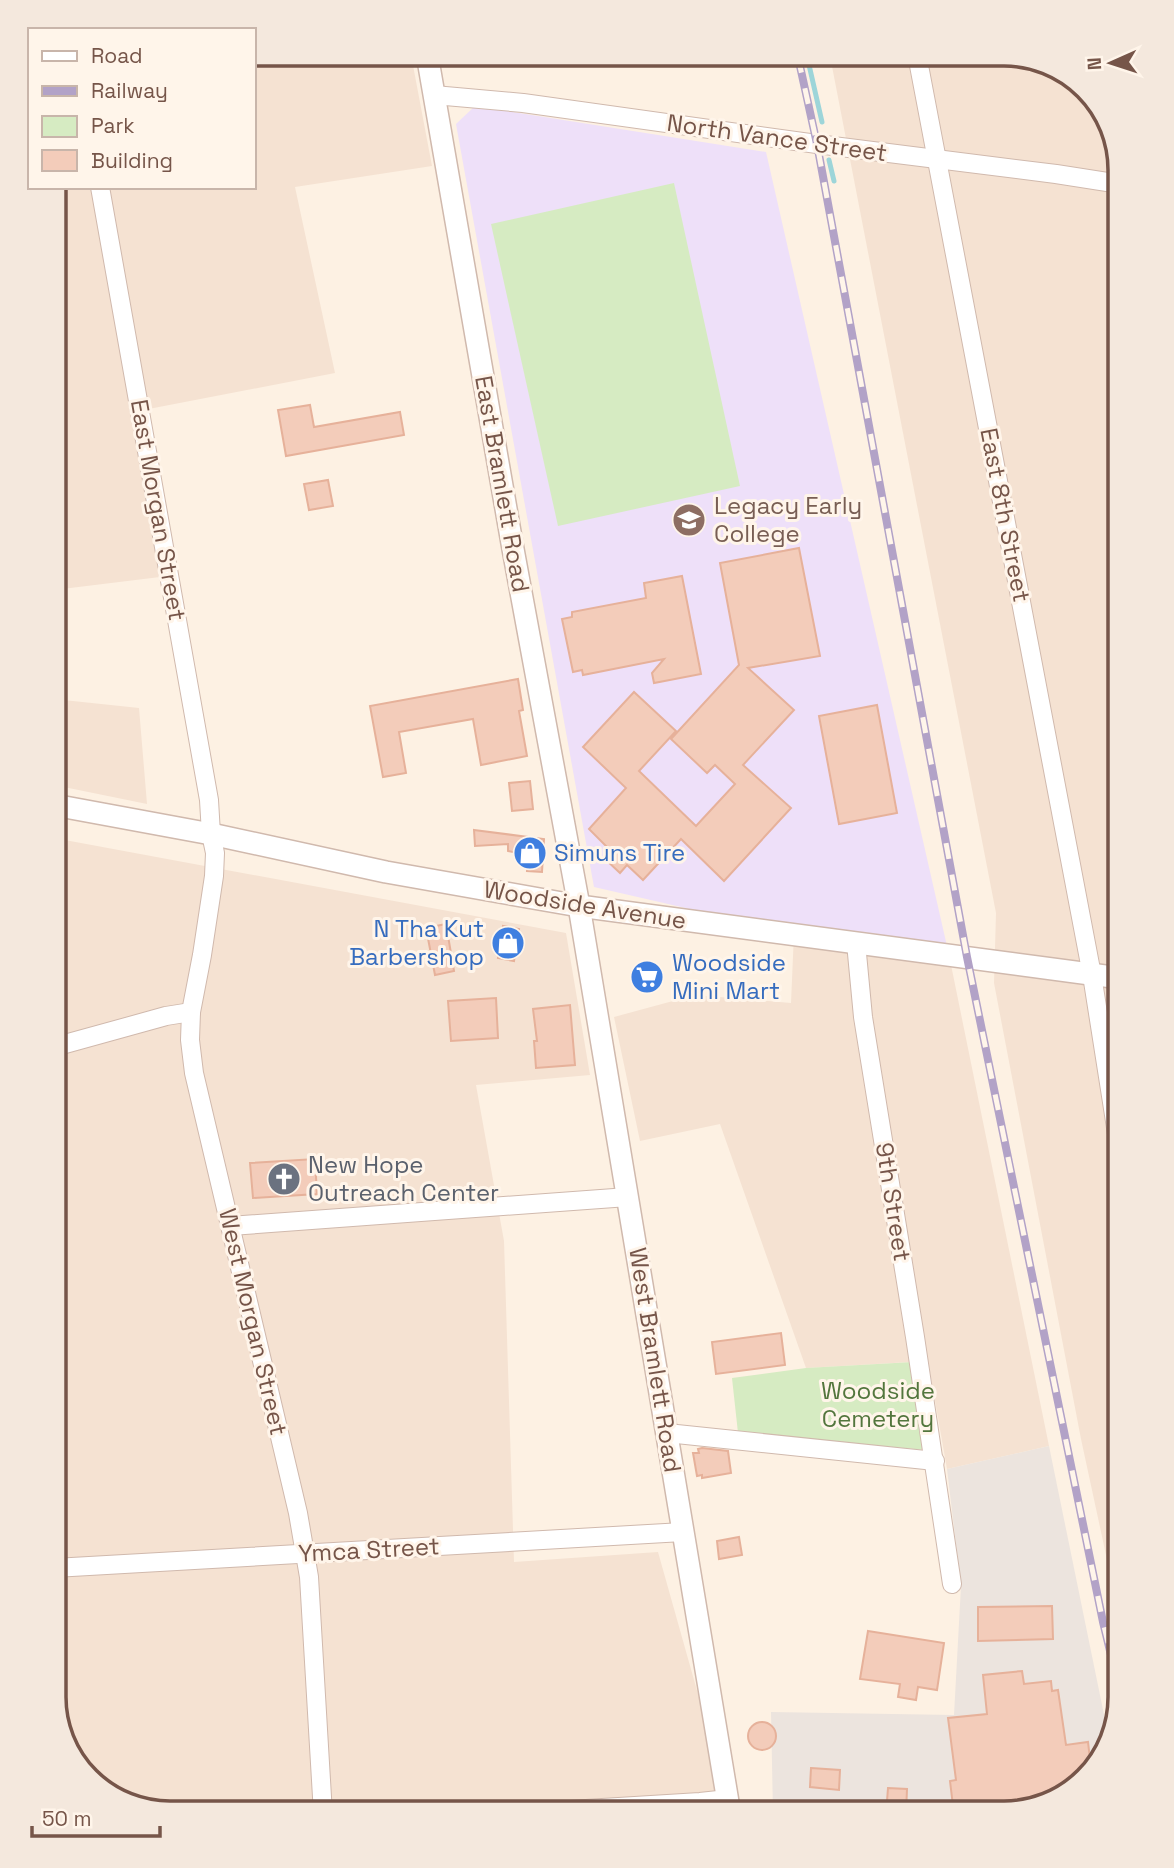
<svg xmlns="http://www.w3.org/2000/svg" width="1174" height="1868" font-family="'Space Grotesk',sans-serif">
<style>
.residential{fill:#f5e2d2}
.industrial{fill:#ece4de}
.education{fill:#eee0f9}
.green{fill:#d6ebc2}
.lines{fill:none;stroke-linecap:round;stroke-linejoin:round}
.stream{stroke:#9dd5d9;stroke-width:5}
.building{fill:#f3ccba;stroke:#e6b19a;stroke-width:2}
.minor-casing{stroke:#d0b9ad;stroke-width:20}
.tertiary-casing{stroke:#d0b9ad;stroke-width:24}
.minor{stroke:#fff;stroke-width:18}
.tertiary{stroke:#fff;stroke-width:21}
.rail-casing{stroke:#b2a2c7;stroke-width:8}
.rail{stroke:#fff5ea;stroke-width:5;stroke-dasharray:16;stroke-linecap:butt}
.labels{text-anchor:middle;stroke-width:6;stroke-linejoin:round;paint-order:stroke}
.street-label{font-size:24px;fill:#765549;stroke:#fff5ea}
.education-label{font-size:24px;fill:#785e54;stroke:#fff5ea;text-anchor:start}
.shop-label{font-size:24px;fill:#366cbe;stroke:#fff5ea;text-anchor:start}
.worship-label{font-size:24px;fill:#5b616d;stroke:#fff5ea;text-anchor:start}
.park-label{font-size:24px;fill:#53763d;stroke:#fff5ea}
.rim{fill:none;stroke:#765549;stroke-width:3.5}
</style>
<rect width="100%" height="100%" fill="#fdf1e3"/>
<g class="residential">
<path d="M1011,55L1068,74L1108,119L1120,171V1620L1081,1439L994,983L996,913L830,56Z"/>
<path d="M412,60L432,166L295,187L335,373L133,412L160,577L54,590V187H254V62Z"/>
<path d="M54,699L139,708L147,804L54,785Z"/>
<path d="M54,838L566,933L590,1075L476,1085L504,1241L514,1562L658,1552L714,1751L723,1814H163L106,1794L66,1749L54,1697Z"/>
<path d="M794,933L949,955L1049,1446L947,1469L928,1361L806,1368L720,1124L640,1141L614,1017L695,995L791,1003Z"/>
</g>
<path class="industrial" d="M1049,1446L1109,1739L1104,1756L1055,1802L1003,1814H773L771,1712L954,1715L961,1586L947,1469Z"/>
<path class="education" d="M475,106L766,152L949,955L794,933L594,887L456,124Z"/>
<g class="green">
<path d="M674,183L740,486L558,526L491,224Z"/>
<path d="M913,1362L926,1450L738,1433L732,1378L806,1368Z"/>
</g>
<g class="lines">
<g class="stream">
<path d="M807,56L822,122"/>
<path d="M829,160L834,181"/>
</g>
</g>
<g class="building">
<path d="M310,405L314,427L400,412L404,435L286,456L278,410Z"/>
<path d="M328,480L333,506L309,510L304,484Z"/>
<path d="M799,548L820,656L748,668L794,710L743,765L791,808L724,881L681,839L643,880L627,865L620,873L604,858L611,851L589,829L626,788L583,747L634,692L676,731L639,771L696,826L735,784L715,765L707,773L671,739L739,665L720,563Z"/>
<path d="M682,576L701,674L654,683L652,673L664,659L583,675L582,670L573,672L562,619L572,617V612L646,598L644,583Z"/>
<path d="M518,679L523,710L519,711L527,756L481,765L473,719L399,732L406,773L383,777L370,706Z"/>
<path d="M877,705L897,813L839,824L819,716Z"/>
<path d="M530,781L533,809L512,811L509,783Z"/>
<path d="M474,830L544,839L542,872L527,871L528,855L508,851V844L475,846Z"/>
<path d="M446,924L454,971L435,975L426,928Z"/>
<path d="M503,926L519,929L514,961L498,958Z"/>
<path d="M496,998L498,1038L451,1041L448,1001Z"/>
<path d="M570,1005L575,1065L536,1068L534,1041H537L533,1009Z"/>
<path d="M315,1159L317,1194L253,1198L250,1163Z"/>
<path d="M781,1333L785,1365L716,1374L712,1342Z"/>
<path d="M702,1448L728,1451L731,1473L702,1478V1475L697,1476L693,1453H699L698,1449Z"/>
<path d="M739,1537L742,1555L719,1559L717,1541Z"/>
<path d="M1052,1606L1053,1639L978,1641V1607Z"/>
<path d="M868,1631L944,1643L937,1690L918,1687L916,1700L898,1697L900,1684L860,1679Z"/>
<path d="M1022,1671L1024,1684L1051,1681L1052,1691L1058,1690L1066,1745L1088,1742L1091,1768L1055,1802L1003,1814H954L950,1781L956,1780L948,1718L987,1714L983,1675Z"/>
<circle cx="762" cy="1736" r="14"/>
<path d="M811,1768L840,1770L839,1790L810,1787Z"/>
<path d="M888,1788L907,1789L906,1814H886Z"/>
</g>
<g class="lines">
<defs>
<g id="minor">
<path d="M917,55L1092,975L1120,1153"/>
<path d="M434,95L523,103L817,144L1056,174L1120,184"/>
<path d="M100,187L209,800L211,834L215,853L214,876L202,955L191,1012L190,1040L194,1073L298,1513L309,1577L323,1814"/>
<path d="M856,943L863,1017L915,1337L952,1584"/>
<path d="M54,1047L166,1016L191,1012"/>
<path d="M230,1226L628,1197"/>
<path d="M667,1433L935,1461"/>
<path d="M54,1568L683,1532"/>
<path d="M503,1814L700,1802L728,1799"/>
</g>
<g id="tertiary">
<path d="M428,60L513,549L579,906L730,1814"/>
<path d="M54,805L211,834L386,872L579,906L1120,978"/>
</g>
</defs>
<use href="#minor" class="minor-casing"/>
<use href="#tertiary" class="tertiary-casing"/>
<use href="#minor" class="minor"/>
<use href="#tertiary" class="tertiary"/>
<defs>
<path id="rail" d="M798,57L817,144L967,957L1103,1622L1120,1692"/>
</defs>
<use href="#rail" class="rail-casing"/>
<use href="#rail" class="rail"/>
</g>
<defs>
<symbol id="school-disc" viewBox="-11 -11 22 22"><circle r="9.5" fill="#8d6e63" stroke="#fff5ea"/><path d="M0-5L7-2L0 1L-7-2ZM-4 1L0 2.5L4 1V4Q0 6-4 4Z" fill="#fff"/></symbol>
<symbol id="shop-disc" viewBox="-11 -11 22 22"><circle r="9.5" fill="#3f7fe0" stroke="#fff5ea"/><path d="M-5-2.5h2.3a2.7 3.5 0 0 1 5.4 0H5L5.5 6h-11ZM-1.5-2.5h3a1.5 2.3 0 0 0-3 0Z" fill="#fff"/></symbol>
<symbol id="supermarket-disc" viewBox="-11 -11 22 22"><circle r="9.5" fill="#3f7fe0" stroke="#fff5ea"/><path d="M-6-5.5h2.5l.6 2H6L4.5 2H-2.5L-4.4-4H-6ZM-1.5 3.2a1.3 1.3 0 1 0 .1 0ZM3 3.2a1.3 1.3 0 1 0 .1 0Z" fill="#fff"/></symbol>
<symbol id="church-disc" viewBox="-11 -11 22 22"><circle r="9.5" fill="#6b7280" stroke="#fff5ea"/><path d="M-1.2-6h2.4v3.5h3.3v2.4h-3.3V6h-2.4V-.1h-3.3v-2.4h3.3Z" fill="#fff"/></symbol>
</defs>
<g fill-rule="evenodd">
<use href="#school-disc" x="670" y="501" width="38" height="38"/>
<use href="#shop-disc" x="511" y="834" width="38" height="38"/>
<use href="#shop-disc" x="489" y="924" width="38" height="38"/>
<use href="#supermarket-disc" x="628" y="958" width="38" height="38"/>
<use href="#church-disc" x="265" y="1160" width="38" height="38"/>
</g>
<g class="labels">
<g class="street-label">
<text transform="translate(777 138) rotate(8)" y="8">North Vance Street</text>
<text transform="translate(502 484) rotate(80)" y="8">East Bramlett Road</text>
<text transform="translate(158 510) rotate(80)" y="8">East Morgan Street</text>
<text transform="translate(1005 515) rotate(79)" y="8">East 8th Street</text>
<text transform="translate(585 905) rotate(9)" y="8">Woodside Avenue</text>
<text transform="translate(893 1202) rotate(81)" y="8">9th Street</text>
<text transform="translate(253 1322) rotate(77)" y="8">West Morgan Street</text>
<text transform="translate(655 1360) rotate(81)" y="8">West Bramlett Road</text>
<text transform="translate(369 1550) rotate(-3)" y="8">Ymca Street</text>
</g>
<g class="education-label">
<text x="714" y="514">Legacy Early<tspan x="714" dy="28">College</tspan></text>
</g>
<g class="shop-label">
<text x="554" y="861">Simuns Tire</text>
<text x="484" y="937" text-anchor="end">N Tha Kut<tspan x="484" dy="28">Barbershop</tspan></text>
<text x="672" y="971">Woodside<tspan x="672" dy="28">Mini Mart</tspan></text>
</g>
<g class="worship-label">
<text x="308" y="1173">New Hope<tspan x="308" dy="28">Outreach Center</tspan></text>
</g>
<g class="park-label">
<text x="878" y="1399">Woodside<tspan x="878" dy="28">Cemetery</tspan></text>
</g>
</g>
<path d="M0 0H1174V1868H0ZM170 66H1004A104 104 0 0 1 1108 170V1697A104 104 0 0 1 1004 1801H170A104 104 0 0 1 66 1697V170A104 104 0 0 1 170 66Z" fill="#f4e8dd" fill-rule="evenodd"/>
<path class="rim" d="M170 66H1004A104 104 0 0 1 1108 170V1697A104 104 0 0 1 1004 1801H170A104 104 0 0 1 66 1697V170A104 104 0 0 1 170 66Z"/>
<rect x="28" y="28" width="228" height="161" fill="#fff5ea" stroke="#c8b5aa" stroke-width="2"/>
<rect x="42" y="51" width="35" height="10" fill="#ffffff" stroke="#c8b5aa" stroke-width="2"/>
<text x="91" y="63" font-size="21" fill="#765549">Road</text>
<rect x="42" y="86" width="35" height="10" fill="#b2a2c7" stroke="#c8b5aa" stroke-width="2"/>
<text x="91" y="98" font-size="21" fill="#765549">Railway</text>
<rect x="42" y="116" width="35" height="21" fill="#d6ebc2" stroke="#c8b5aa" stroke-width="2"/>
<text x="91" y="133" font-size="21" fill="#765549">Park</text>
<rect x="42" y="150" width="35" height="21" fill="#f3ccba" stroke="#c8b5aa" stroke-width="2"/>
<text x="91" y="168" font-size="21" fill="#765549">Building</text>
<g transform="translate(1111 63) rotate(267)" stroke="#fff5ea" stroke-width="5" paint-order="stroke">
<path d="M0-5L12 26L0 18L-12 26Z" fill="#765549"/>
<text y="-10" font-size="19" font-weight="bold" text-anchor="middle" fill="#765549">N</text>
</g>
<path d="M32 1826v10h128v-10" fill="none" stroke="#765549" stroke-width="3.5"/>
<text x="42" y="1826" font-size="21" fill="#765549" stroke="#fff5ea" stroke-width="5" paint-order="stroke">50 m</text>
</svg>
